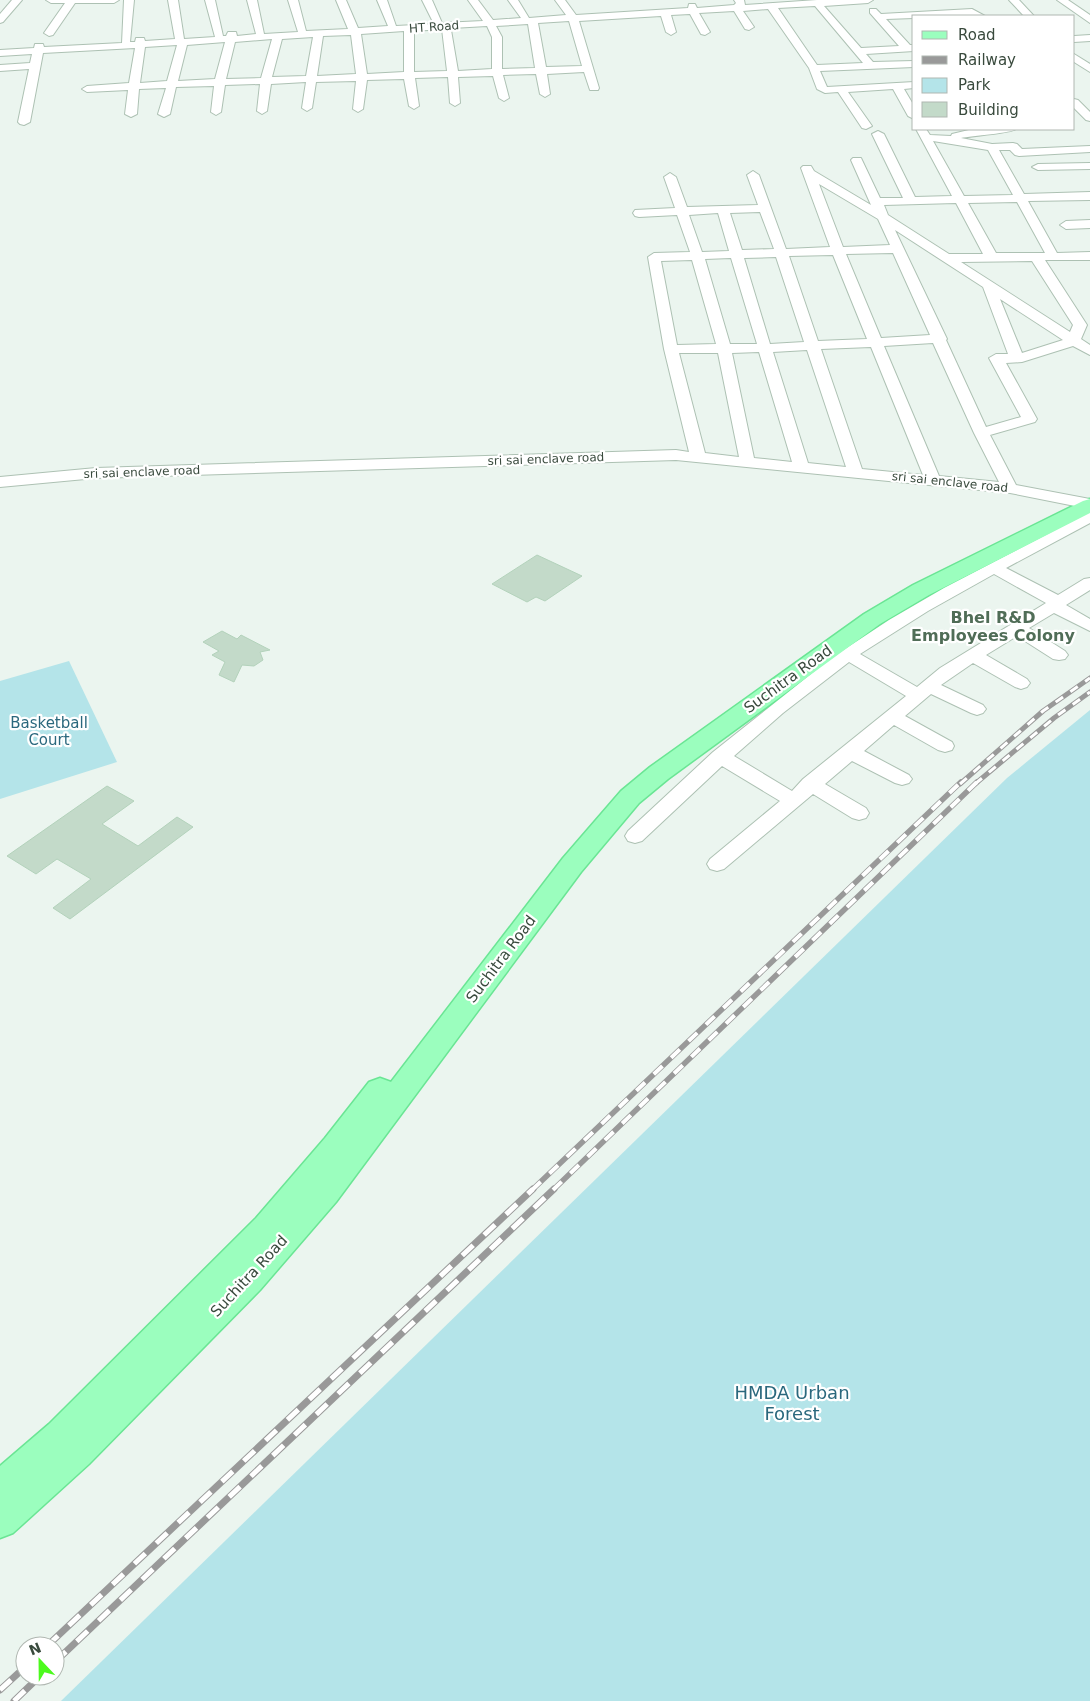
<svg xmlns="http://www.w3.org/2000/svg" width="1090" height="1701" font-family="'DejaVu Sans',sans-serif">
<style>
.green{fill:#b4e4e9}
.building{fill:#c3dac9;stroke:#b3d2bb}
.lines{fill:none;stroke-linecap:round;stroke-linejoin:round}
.minor-casing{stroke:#adc1b3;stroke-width:2}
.major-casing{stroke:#6ae594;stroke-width:3}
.minor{fill:#fff;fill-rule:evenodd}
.major{fill:#9bfebe;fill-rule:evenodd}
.rail-far2-casing{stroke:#999;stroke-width:5}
.rail-far1-casing{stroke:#999;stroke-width:5.5}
.rail-casing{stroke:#999;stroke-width:7}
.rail-far2{stroke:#fff;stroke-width:3;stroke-dasharray:9;stroke-linecap:butt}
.rail-far1{stroke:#fff;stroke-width:4;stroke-dasharray:12;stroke-linecap:butt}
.rail{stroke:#fff;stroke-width:5;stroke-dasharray:15;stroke-linecap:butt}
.labels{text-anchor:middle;stroke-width:4.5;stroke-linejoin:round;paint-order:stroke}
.far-street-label{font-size:12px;fill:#394a3d;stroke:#fff}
.street-label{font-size:15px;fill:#394a3d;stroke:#fff}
.park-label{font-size:15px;fill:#2a687d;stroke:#fff}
.neighbourhood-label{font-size:16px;font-weight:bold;fill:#506d57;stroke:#fff}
.near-park-label{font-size:18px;fill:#2a687d;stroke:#fff}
</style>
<rect width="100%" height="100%" fill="#ebf5ef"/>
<g class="green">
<path d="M69,661L117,762L0,799V681Z"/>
<path d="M1090,710V1701H61L1007,778Z"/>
</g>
<g class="building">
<path d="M537,555L582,576L545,601L536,597L527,602L492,584Z"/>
<path d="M222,631L237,639L241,635L270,650L260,652L263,660L254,666L242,665L234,682L219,675L225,662L212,655L219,651L203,642Z"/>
<path d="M107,786L134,801L102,824L138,846L177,817L193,827L70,919L53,908L91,879L57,859L36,874L7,856Z"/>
</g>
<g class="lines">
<defs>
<g id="minor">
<path d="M12,0H22L3,22L0,23V14Z"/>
<path d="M46,0H119L114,3H75L53,35L49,36L44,33L65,3H51Z"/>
<path d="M124,0H134L130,42H135L136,38H144L145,41L175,39L168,0H178L184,39L215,37L205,0H215L223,36H226L228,32H236L237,36L256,34L247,0H257L264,34L298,32L288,0H298L306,31L348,29L336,0H346L358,28L388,26L377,0H387L396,26L434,24L422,0H432L442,23L483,21L468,0H478L493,20L521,18L508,0H518L529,18L566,15L555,0H565L576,15L688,8L689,4H695L697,8L734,5L736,3L734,0H744L745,5L817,0H873L868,3L824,6L861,48L899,46L870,13V9H876L881,14L972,9L985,16H914V18L886,19L910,45H914V51L866,54L873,62L914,61V67L820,71L827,87L914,82V88L904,89L914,106V119L908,116L893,89L848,92L872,126L866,129L862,128L838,92L825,93L817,89L809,68L768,9L743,11L754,27L749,30L745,29L734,11L699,13L710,32L705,35L701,34L690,14L671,15L676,32L671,35L666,32L661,16L579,21L599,88L598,90H590L584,72L547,74L550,94L545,97L540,94L536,74L503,75L509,98L504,101L499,98L493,76L458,77L460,103L455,106L450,103L448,77L415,78L419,106L414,109L409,106L404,79L367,80L363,109L358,112L353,109L356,81L316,82L312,108L307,111L302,108L306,82L271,84L267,111L262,114L257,111L260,84L225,85L221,112L216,115L211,112L214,86L176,87L170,114L164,117L158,114L166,88L139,89L137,114L131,117L125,114L128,90L87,92L82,89L87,86L129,83L135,48L43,53L30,122L24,125L20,124L18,122L29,69L0,71V65L30,63L32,54L0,56V50L34,48L35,44H43L44,47L122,43ZM815,6L863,63L817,65L778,8ZM569,21L582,66L546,67L538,23ZM528,24L535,68L502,69V37L496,26ZM487,26L492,37V69L458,71L451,30L452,28ZM442,29L447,71L414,72V31ZM404,31V72L367,74L361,34ZM351,35L356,74L317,76L323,36ZM313,37L306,76L272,77L282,39ZM272,39L261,78L226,79L235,42ZM225,42L215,79L178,81L187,45ZM177,45L167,81L140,83L145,47Z"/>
<path d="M1009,0H1019L1034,16H1024Z"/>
<path d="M1057,0H1068L1090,15V23Z"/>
<path d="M1090,35V41L1074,42V36Z"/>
<path d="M1074,54L1090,64V72L1074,62Z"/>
<path d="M1074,99L1078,100L1090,112V121L1086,120L1074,108Z"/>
<path d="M916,129H926L930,135L951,136L952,134L973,129H1016C1013,133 971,136 961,138L992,144L1013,143L1017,144L1022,149L1090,146V152L1019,156L1015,155L1010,150H999L1024,194L1090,192V200L1028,201L1057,253L1090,252V260H1045L1087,325L1081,339L1090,345V355L1073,346L1022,362L1006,363L1037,419L1035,422L990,435L1016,485L1090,499V509L1010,493L676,460L96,478L0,487V477L96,468L676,450L689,452L664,349L648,257L654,253L690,252L677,215L639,217L635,216L633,213L635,210L675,208L664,177L670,173L676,177L687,207L758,205L747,175L753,171L759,175L786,249L830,247L801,168L803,166H811L814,171L871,205L851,160L853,158H861L880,198H903L872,134L878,131L884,134L915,197L952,196ZM933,141L988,150L1013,195L964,196ZM819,184L878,219L890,245L843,247ZM1017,202L1045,253H996L968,203ZM956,203L983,254H949L888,215L884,205ZM760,212L774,249L742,250L730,213ZM718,213L729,251L702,252L689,215ZM895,230L983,287L1008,354H996L989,358L1021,417L986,427L946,340L947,339ZM893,253L930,335L881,338L846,254ZM833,255L867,339L818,341L789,256ZM776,257L804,342L770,344L744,258ZM731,258L757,344H730L705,259ZM692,260L716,344L677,345L661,261ZM1032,261L1073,325L1070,332L961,262ZM1000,299L1063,340L1022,353ZM933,343L974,433L999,482L939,476L884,346ZM871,347L923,475L862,469L821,349ZM807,350L846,467L808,463L773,352ZM759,352L792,462L754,458L732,353ZM679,353H718L739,457L705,453Z"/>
<path d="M1090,163V169L1038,170L1032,167L1038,164Z"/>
<path d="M1090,220V228L1066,229L1060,225L1066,221Z"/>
<path d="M1090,512V523L1006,568L1058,595L1084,579L1090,578V590L1066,605L1090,619V631L1054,613L1029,628L1065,651L1068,655L1065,659L1059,660L1053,659L1017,636L986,655L1027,679L1030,683L1027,687L1021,689L1015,687L973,663L941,685L983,705L986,709L983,713L977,715L971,713L931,694L905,716L952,742L954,746L952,750L945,752L938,750L894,725L864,751L909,775L912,779L909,783L902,785L895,783L852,761L825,784L866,808L869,813L866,818L859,820L852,818L813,794L724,869L717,871L710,869L707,864L710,859L780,801L722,766L642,841L635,843L628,841L625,836L628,831L713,752L830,659L889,620L944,588ZM994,574L1046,603L940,668L917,687L860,654L928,611ZM849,662L906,696L803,779L792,791L734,756L783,713Z"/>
</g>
<path id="major" d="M1090,499V513L929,595L880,624L668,779L639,803L581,872L336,1202L260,1290L89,1464L13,1533L0,1538V1466L49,1424L256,1218L325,1138L369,1082L380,1078L391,1082L563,858L621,791L650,767L864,614L913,585L1083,501Z"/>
</defs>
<use href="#minor" class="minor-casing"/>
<use href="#major" class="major-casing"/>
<use href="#minor" class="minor"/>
<use href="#major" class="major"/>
<defs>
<g id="rail-far2">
<path d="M960,784L1043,711L1090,678"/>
<path d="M975,784L1054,718L1090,692"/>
</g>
<g id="rail-far1">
<path d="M532,1190L961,782"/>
<path d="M553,1190L977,782"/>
</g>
<g id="rail">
<path d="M47,1646L533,1189"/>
<path d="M55,1662L554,1189"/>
<path d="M0,1690L25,1667"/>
<path d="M14,1701L40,1676"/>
</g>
</defs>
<use href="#rail-far2" class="rail-far2-casing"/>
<use href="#rail-far1" class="rail-far1-casing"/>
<use href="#rail" class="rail-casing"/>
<use href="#rail-far2" class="rail-far2"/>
<use href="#rail-far1" class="rail-far1"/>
<use href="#rail" class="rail"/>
</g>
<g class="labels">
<g class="far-street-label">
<text transform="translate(434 27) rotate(-4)" y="4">HT Road</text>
<text transform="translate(546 459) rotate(-2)" y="4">sri sai enclave road</text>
<text transform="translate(142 472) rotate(-2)" y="4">sri sai enclave road</text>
<text transform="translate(950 482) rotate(6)" y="4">sri sai enclave road</text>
</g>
<g class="street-label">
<text transform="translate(788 679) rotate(-36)" y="5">Suchitra Road</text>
<text transform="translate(501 959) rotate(-53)" y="5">Suchitra Road</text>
<text transform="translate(249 1276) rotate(-47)" y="5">Suchitra Road</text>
</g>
<g class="park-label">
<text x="49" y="728">Basketball<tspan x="49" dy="17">Court</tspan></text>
</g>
<g class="neighbourhood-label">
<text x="993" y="623">Bhel R&amp;D<tspan x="993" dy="18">Employees Colony</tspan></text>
</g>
<g class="near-park-label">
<text x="792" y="1399">HMDA Urban<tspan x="792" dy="21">Forest</tspan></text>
</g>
</g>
<rect x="912" y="15" width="162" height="115" fill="#ffffff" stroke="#b0b7b1"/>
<rect x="922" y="31" width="25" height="8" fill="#9bfebe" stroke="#b0b7b1"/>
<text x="958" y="40" font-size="15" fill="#394a3d">Road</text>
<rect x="922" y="56" width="25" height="8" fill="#999999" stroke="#b0b7b1"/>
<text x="958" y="65" font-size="15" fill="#394a3d">Railway</text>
<rect x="922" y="78" width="25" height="15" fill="#b4e4e9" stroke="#b0b7b1"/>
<text x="958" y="90" font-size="15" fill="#394a3d">Park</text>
<rect x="922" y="102" width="25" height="15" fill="#c3dac9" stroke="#b0b7b1"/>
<text x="958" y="115" font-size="15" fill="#394a3d">Building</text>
<g transform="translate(40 1661) rotate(338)"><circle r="24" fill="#ffffff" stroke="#b0b7b1"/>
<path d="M0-4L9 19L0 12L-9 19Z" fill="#4cfa1d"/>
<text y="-8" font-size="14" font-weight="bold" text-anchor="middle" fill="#394a3d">N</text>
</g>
</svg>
